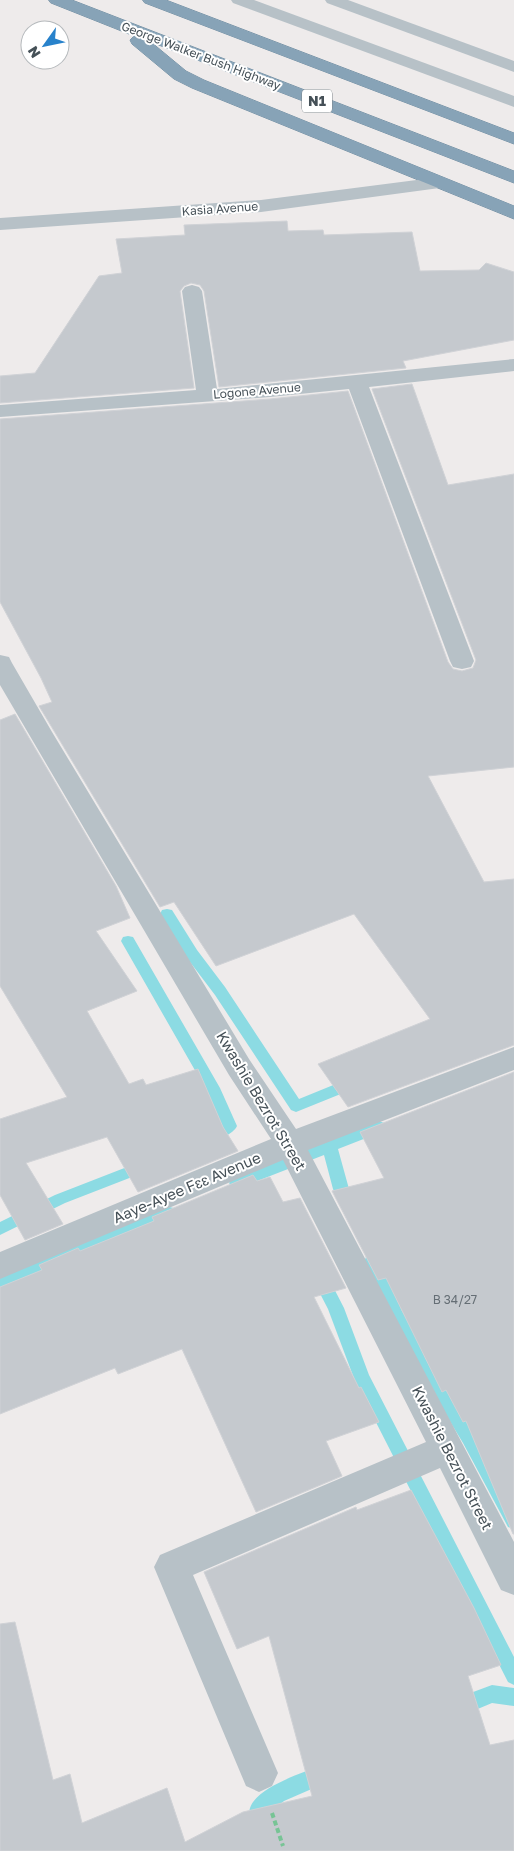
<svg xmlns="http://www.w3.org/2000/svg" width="514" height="1851" font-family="'Golos Text',sans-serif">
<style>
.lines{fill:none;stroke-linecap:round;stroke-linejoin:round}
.stream{fill:#8cdbe3;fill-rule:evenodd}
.building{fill:#c5c9ce;stroke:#d0d2d6}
.highway-casing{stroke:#728ea2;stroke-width:1}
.path{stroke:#77c495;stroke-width:4;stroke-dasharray:5 3;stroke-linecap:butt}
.minor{fill:#b7c1c7;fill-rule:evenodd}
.highway{fill:#87a3b7;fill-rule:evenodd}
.labels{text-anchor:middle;stroke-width:4;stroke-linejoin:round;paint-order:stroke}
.far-street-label{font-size:12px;fill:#455057;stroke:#fff}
.number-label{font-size:12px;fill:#656e75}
.shield{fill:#fff;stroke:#7d8489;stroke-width:1}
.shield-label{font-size:14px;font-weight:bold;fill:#455057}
.street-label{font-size:15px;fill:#455057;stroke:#fff}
</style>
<rect width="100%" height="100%" fill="#eeebeb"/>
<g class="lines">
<g class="stream">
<path d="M167,909L172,910L197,950L225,987L299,1099L353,1077L358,1079L360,1083L358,1087L301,1110L296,1112L291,1110L215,995L187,958L162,918L160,914L162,910Z"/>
<path d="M128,936L133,937L220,1088L237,1126C233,1135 212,1144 203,1141L200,1137L203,1133L221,1123L208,1093L121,941L123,937Z"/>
<path d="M379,1121L384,1123L386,1127L384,1131L338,1149L349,1189L356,1206L353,1210L348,1212L343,1210L333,1189L324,1155L237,1189L232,1187L229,1183L232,1179Z"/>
<path d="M145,1160L150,1162L153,1166L150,1170L65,1203L0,1235V1222L55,1195Z"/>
<path d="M169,1207L174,1208L177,1213L174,1218L0,1291V1277Z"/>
<path d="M372,1255L378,1257L402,1311L475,1433L514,1504V1529L508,1527L463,1443L389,1320L364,1262L366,1257Z"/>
<path d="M320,1271L326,1273L344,1308L369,1375L514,1657V1685L508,1682L355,1381L328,1309L312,1278L314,1273Z"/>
<path d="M492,1685L514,1688V1706L492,1703L461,1716L454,1713L452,1707L457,1698Z"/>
<path d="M323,1765L330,1767L332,1774L330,1781L284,1801L268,1814V1851H248C249,1838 246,1820 250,1808C257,1787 304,1772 323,1765Z"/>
</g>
</g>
<g class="building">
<path d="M287,221L288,231L323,230L324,235L412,232L420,271L479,270L486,263L514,272V340L403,361L406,368L219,387L204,291L200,285L191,283L184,286L180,291L194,388L0,403V376L35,373L99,276L122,273L116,239L185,235L184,225Z"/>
<path d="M412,384L448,485L514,474V767L428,776L484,882L514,879V1045L348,1107L318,1064L430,1019L354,914L216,966L174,902L160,907L39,706L52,702L41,678L0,602V419L270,399L348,391L448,662L453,669L462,671L473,668L476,660L372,389Z"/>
<path d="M15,714L116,886L130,918L96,931L137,991L87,1011L129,1084L143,1079L146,1085L198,1069L223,1127L238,1151L138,1192L107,1137L26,1163L63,1224L25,1240L0,1195V1119L67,1097L0,986V720Z"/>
<path d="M514,1072V1534H513L466,1421L463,1422L446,1390L442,1392L386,1278L378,1280L332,1191L384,1178L360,1132Z"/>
<path d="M253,1175L257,1181L270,1177L283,1202L300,1198L346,1288L314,1297L359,1388L361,1387L379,1422L326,1441L342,1476L256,1512L182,1349L118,1374L115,1368L0,1414V1287L42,1270L39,1265L78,1248L80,1251L154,1221L152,1217Z"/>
<path d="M411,1490L474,1608L501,1665L468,1676L490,1745L514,1740V1851H0V1624L15,1622L53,1780L70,1774L82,1823L167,1788L185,1842L243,1812L312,1796L269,1636L237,1649L204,1572L356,1507L357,1510Z"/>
</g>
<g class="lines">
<defs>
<g id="highway">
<path d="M49,0H72L514,171V183L151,42L186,71L204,80L514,206V219L192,88L174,79L132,44L130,40L134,36L51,3Z"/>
<path d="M143,0H166L514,133V144L145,3Z"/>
</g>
</defs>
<use href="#highway" class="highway-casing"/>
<path class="path" d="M272,1813L283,1846"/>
<g class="minor">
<path d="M231,0H254L514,96V107L233,3Z"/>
<path d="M325,0H348L514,61V72L327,3Z"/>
<path d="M440,177L447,179L449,183L447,187L261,212L0,230V218L261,200Z"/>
<path d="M192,285L199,287L202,291L217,389L514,359V371L369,387L474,661L471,667L462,669L453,667L450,661L349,389L270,397L0,417V405L196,390L182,291L185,287Z"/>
<path d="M0,655L9,657L12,663L52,732L249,1059L296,1129L514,1047V1070L308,1150L514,1542V1595L501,1590L440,1468L193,1575L278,1773L272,1786L259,1792L246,1786L154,1567L160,1555L426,1442L283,1160L0,1279V1252L271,1139L229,1075L0,685Z"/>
</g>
<use href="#highway" class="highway"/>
</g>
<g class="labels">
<g class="far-street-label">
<text transform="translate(201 56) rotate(21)" y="4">George Walker Bush Highway</text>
<text transform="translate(220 209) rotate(-4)" y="4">Kasia Avenue</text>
<text transform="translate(257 391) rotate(-5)" y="4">Logone Avenue</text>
</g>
<g class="number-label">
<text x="455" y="1304">B 34/27</text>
</g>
<rect class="shield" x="302" y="89.5" width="30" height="23" rx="4"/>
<g class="shield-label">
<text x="317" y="106">N1</text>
</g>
<g class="street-label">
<text transform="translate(261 1101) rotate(59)" y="5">Kwashie Bezrot Street</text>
<text transform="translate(187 1188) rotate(-23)" y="5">Aaye-Ayee Fɛɛ Avenue</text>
<text transform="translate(452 1458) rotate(63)" y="5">Kwashie Bezrot Street</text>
</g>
</g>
<g transform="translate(45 45) rotate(237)"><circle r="24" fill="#ffffff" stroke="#b5b9bc"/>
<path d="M0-4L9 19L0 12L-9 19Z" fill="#2882cb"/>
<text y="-8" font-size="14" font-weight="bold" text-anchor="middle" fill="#455057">N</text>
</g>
</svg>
